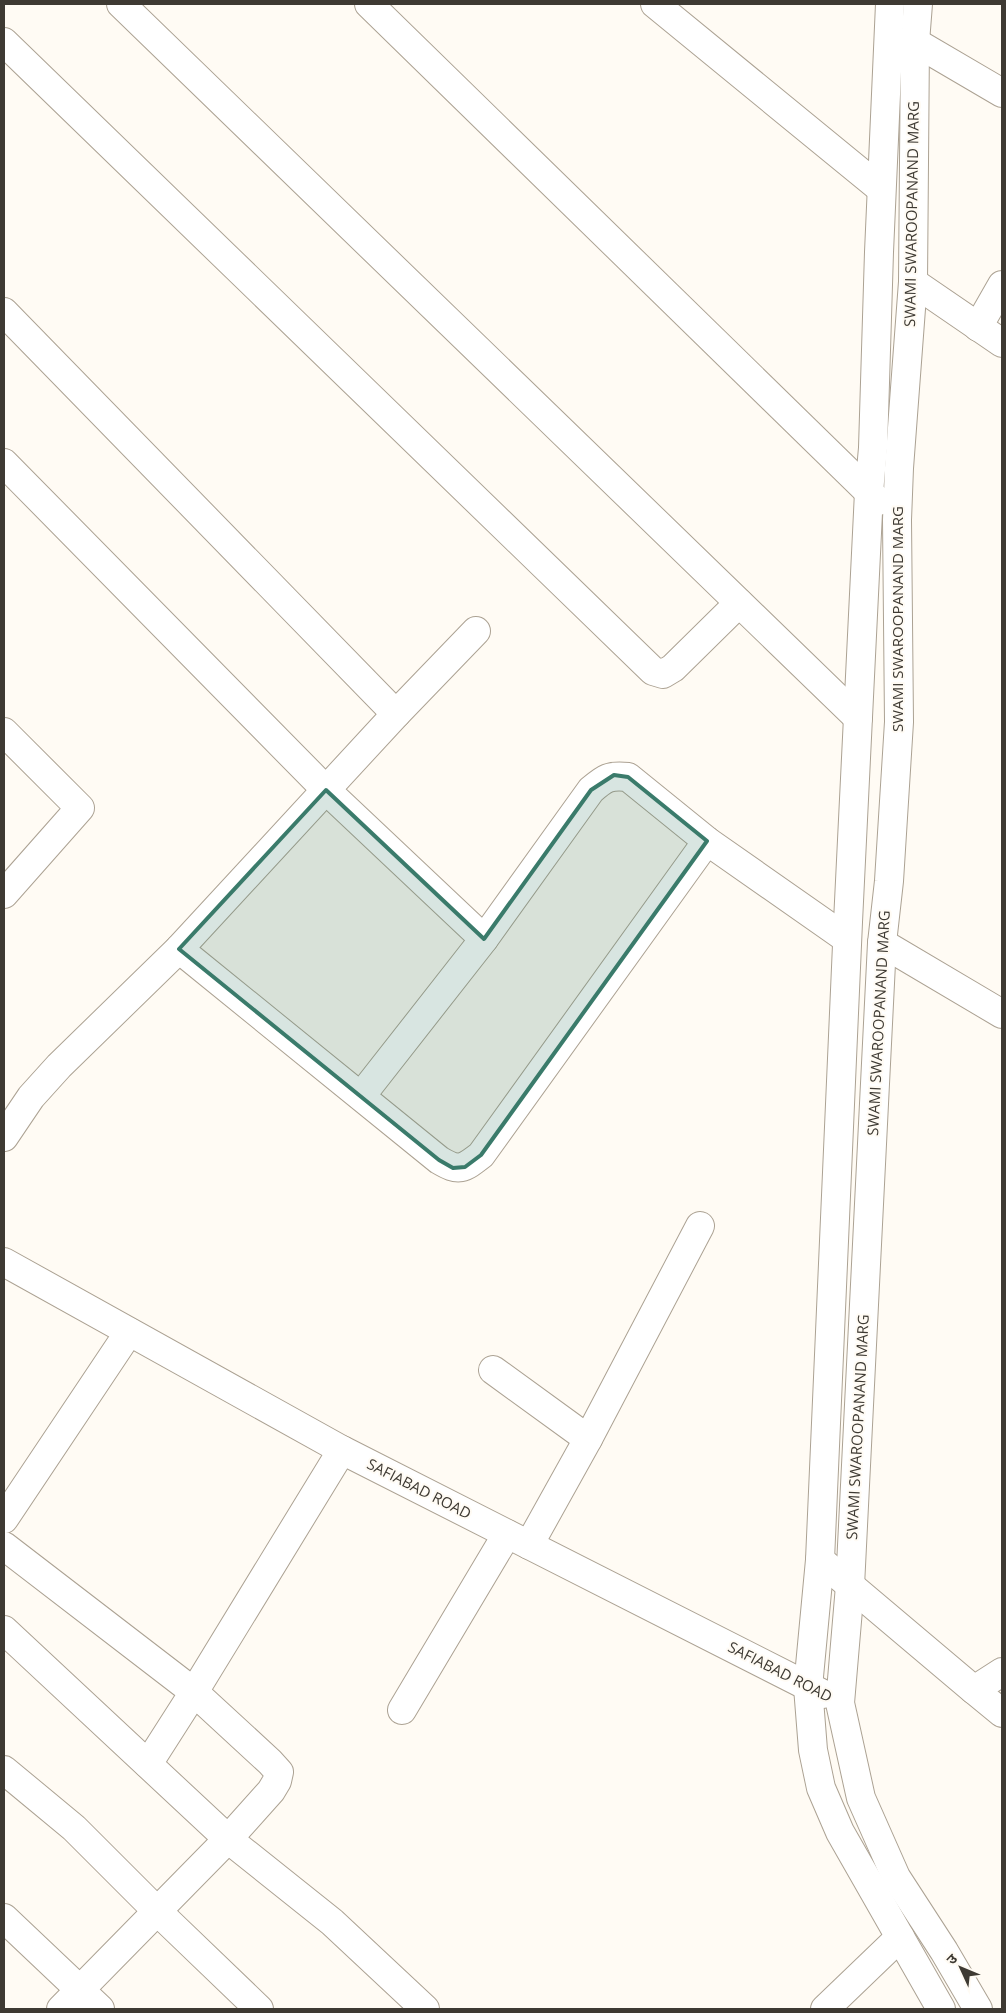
<svg xmlns="http://www.w3.org/2000/svg" width="1006" height="2013" font-family="'Open Sans','Noto Sans Devanagari',sans-serif">
<style>
.lines{fill:none;stroke-linecap:round;stroke-linejoin:round}
.minor-casing{stroke:#aca293;stroke-width:30}
.tertiary-casing{stroke:#aca293;stroke-width:30}
.minor{stroke:#fff;stroke-width:28}
.tertiary{stroke:#fff;stroke-width:28}
.marked{fill:#3a7b6b;fill-opacity:0.2;stroke:#3a7b6b;stroke-width:4;stroke-linejoin:round}
.labels{text-anchor:middle;stroke-width:4;stroke-linejoin:round;paint-order:stroke}
.street-label{font-size:15px;fill:#3e3a33;stroke:#fffbf4}
</style>
<rect width="100%" height="100%" fill="#fffbf4"/>
<g class="lines">
<defs>
<g id="minor">
<path d="M121,4L858,718"/>
<path d="M655,4L881,189"/>
<path d="M4,42L653,671L663,674L673,668L739,603"/>
<path d="M915,42L1002,93"/>
<path d="M913,282L1002,343"/>
<path d="M4,312L396,714"/>
<path d="M978,327L1002,285"/>
<path d="M4,463L326,790L484,939"/>
<path d="M4,732L80,808L4,894"/>
<path d="M882,943L1002,1014"/>
<path d="M179,949L439,1160C459,1172 463,1169 481,1155L707,841"/>
<path d="M361,1096L484,939L591,790C605,778 609,775 628,777L707,841L847,939"/>
<path d="M4,1137L31,1097L59,1066L179,949L396,714L476,631"/>
<path d="M493,1370L588,1439"/>
<path d="M4,1519L129,1332"/>
<path d="M529,1545L588,1439L700,1226"/>
<path d="M4,1546L194,1692L148,1764"/>
<path d="M820,1560L974,1690L1002,1672"/>
<path d="M4,1630L228,1839L332,1922L425,2009"/>
<path d="M974,1690L1002,1713"/>
<path d="M402,1710L507,1534"/>
<path d="M4,1770L74,1828L157,1911L259,2009"/>
<path d="M4,1918L100,2009"/>
<path d="M61,2009L228,1839L271,1791L277,1781L279,1772L270,1762L194,1692L342,1450"/>
<path d="M825,2009L900,1937"/>
</g>
<g id="tertiary">
<path d="M369,4L878,501"/>
<path d="M890,4L879,252L873,448L869,492L848,922L820,1560L808,1687L813,1750L821,1788L840,1832L941,2009"/>
<path d="M918,4L915,42L913,282L899,468L897,520L899,722L889,881L882,943L850,1586L840,1703L861,1798L896,1877L944,1951L978,2009"/>
<path d="M4,1262L342,1450L823,1694"/>
</g>
</defs>
<use href="#minor" class="minor-casing"/>
<use href="#tertiary" class="tertiary-casing"/>
<use href="#minor" class="minor"/>
<use href="#tertiary" class="tertiary"/>
</g>
<path class="marked" d="M614,775L628,777L707,841L481,1155L465,1167L453,1168L439,1160L179,949L326,790L484,939L591,790Z"/>
<g class="labels">
<g class="street-label">
<text transform="translate(912 214) rotate(-89)" y="5">SWAMI SWAROOPANAND MARG</text>
<text transform="translate(898 619) rotate(-90)" y="5">SWAMI SWAROOPANAND MARG</text>
<text transform="translate(879 1023) rotate(-87)" y="5">SWAMI SWAROOPANAND MARG</text>
<text transform="translate(858 1427) rotate(-87)" y="5">SWAMI SWAROOPANAND MARG</text>
<text transform="translate(419 1489) rotate(27)" y="5">SAFIABAD ROAD</text>
<text transform="translate(780 1672) rotate(27)" y="5">SAFIABAD ROAD</text>
</g>
</g>
<rect width="1006" height="2013" fill="none" stroke="#3e3a33" stroke-width="10"/>
<g transform="translate(961 1968) rotate(314)" stroke="#fffbf4" stroke-width="4" paint-order="stroke">
<path d="M0-4L9 19L0 12L-9 19Z" fill="#3e3a33"/>
<text y="-8" font-size="14" font-weight="bold" text-anchor="middle" fill="#3e3a33">उ</text>
</g>
</svg>
